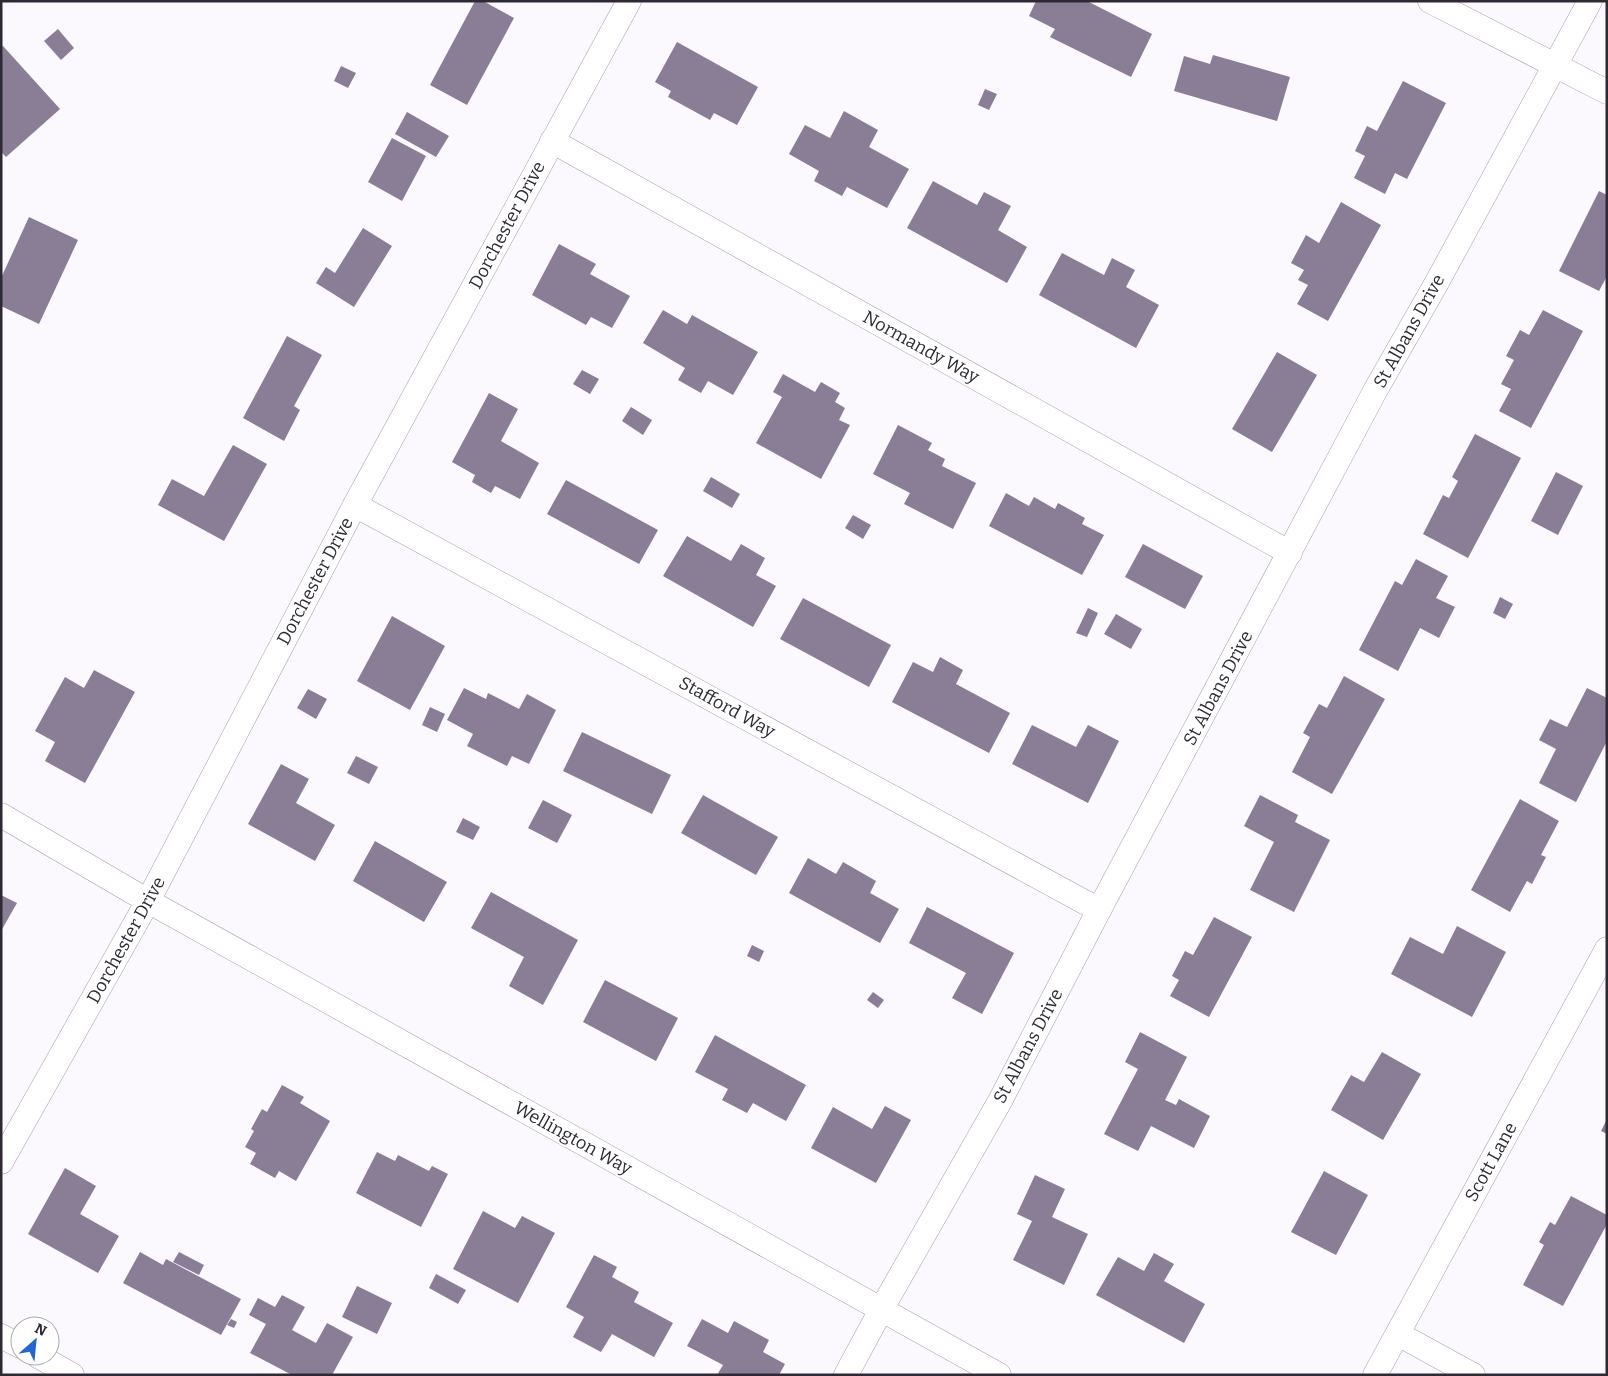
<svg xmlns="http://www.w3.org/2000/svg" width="1608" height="1376" font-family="Bitter,serif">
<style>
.building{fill:#8a7e97}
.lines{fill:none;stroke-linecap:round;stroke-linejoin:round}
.minor-casing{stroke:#a99bb5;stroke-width:25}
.minor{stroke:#fff;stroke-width:24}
.labels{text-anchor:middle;stroke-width:4;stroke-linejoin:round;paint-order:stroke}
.street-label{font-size:18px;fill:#2e2933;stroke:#fff}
</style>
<rect width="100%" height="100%" fill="#fbf8fe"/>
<g class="building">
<path d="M475,1H483L514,18L467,105L430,85Z"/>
<path d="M1036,1H1087L1152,34L1131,77L1050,37L1055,29L1029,16Z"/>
<path d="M58,29L74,48L61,60L44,41Z"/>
<path d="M677,42L758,87L737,125L714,113L710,120L668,97L671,91L655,82Z"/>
<path d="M3,46L60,109L6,157L1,152V47Z"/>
<path d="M1213,55L1290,77L1277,121L1174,91L1184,56L1210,64Z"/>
<path d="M341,66L356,73L348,88L334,81Z"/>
<path d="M1403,81L1446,103L1407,179L1395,173L1385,194L1354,178L1365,156L1355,151L1367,126L1377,131Z"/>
<path d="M985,89L997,94L989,110L978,105Z"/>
<path d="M844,111L878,130L869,147L909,169L887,208L847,187L842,196L814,181L819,171L789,154L805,125L830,138Z"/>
<path d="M407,112L449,136L436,157L395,134Z"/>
<path d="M392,138L426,156L402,201L368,182Z"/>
<path d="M933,181L977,205L984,192L1011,206L998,230L1027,247L1007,283L907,228Z"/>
<path d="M1599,191L1607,195V276L1599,291L1559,271Z"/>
<path d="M1341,202L1381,225L1328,321L1297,304L1308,285L1298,280L1304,270L1291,263L1306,235L1319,243Z"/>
<path d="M29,217L78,240L39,324L1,306V278Z"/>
<path d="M363,228L392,246L354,307L316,283L326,267L335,273Z"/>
<path d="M559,244L596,264L590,274L630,296L612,328L591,317L586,325L532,295Z"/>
<path d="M1062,253L1104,275L1112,258L1135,270L1126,287L1159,305L1136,348L1039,295Z"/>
<path d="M663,310L687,324L692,315L758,352L733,395L708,381L701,393L678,380L685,368L643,343Z"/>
<path d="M1543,310L1583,331L1531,428L1499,411L1511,389L1501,384L1514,360L1506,356L1520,330L1529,335Z"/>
<path d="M287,336L322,355L294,406L300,410L284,441L243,418Z"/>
<path d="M1277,352L1317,375L1272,452L1232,429Z"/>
<path d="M582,370L599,379L590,394L573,384Z"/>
<path d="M783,374L815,392L821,382L840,393L835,402L845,408L839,420L850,425L821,479L756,443L782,397L773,392Z"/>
<path d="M489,393L518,409L501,441L539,463L520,499L495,486L491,493L472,482L475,475L452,462Z"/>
<path d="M631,407L652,420L643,435L622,421Z"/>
<path d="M898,425L932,443L928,450L945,459L942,466L976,483L953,529L904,504L910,493L873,474Z"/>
<path d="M1475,434L1521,458L1468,558L1423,534L1443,495L1449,498L1458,481L1452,477Z"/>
<path d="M233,445L267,464L224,541L158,505L172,479L204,496Z"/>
<path d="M1556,472L1583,486L1558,535L1531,521Z"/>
<path d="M711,477L740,494L732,508L703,491Z"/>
<path d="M566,480L658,530L639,564L547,514Z"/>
<path d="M1006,493L1029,506L1034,497L1055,509L1058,503L1085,518L1082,524L1104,535L1082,575L989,526Z"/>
<path d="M853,515L871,525L863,539L845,528Z"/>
<path d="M687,536L731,561L741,544L765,558L756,575L776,586L753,627L663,576Z"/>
<path d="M1143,544L1203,576L1185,609L1125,577Z"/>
<path d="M1416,559L1448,576L1436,598L1455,607L1439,638L1420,628L1398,671L1359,650L1395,581L1402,585Z"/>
<path d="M1500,597L1513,604L1505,619L1493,613Z"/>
<path d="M803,598L891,645L869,687L780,639Z"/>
<path d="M1088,608L1098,613L1087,637L1076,633Z"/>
<path d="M1116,614L1142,629L1131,649L1104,634Z"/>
<path d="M392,616L445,646L410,710L357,681Z"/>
<path d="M940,657L963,670L956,684L1010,713L989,753L892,702L913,662L933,672Z"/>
<path d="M94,670L135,692L85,783L45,761L55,742L35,731L65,677L84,688Z"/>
<path d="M1344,676L1385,699L1332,794L1292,772L1310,737L1303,733L1319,704L1327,708Z"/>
<path d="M464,688L486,699L488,693L519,709L527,694L556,710L529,764L512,756L507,766L467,746L473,734L447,720Z"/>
<path d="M1587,688L1607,698V741L1576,802L1539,783L1556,749L1539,740L1550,719L1567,727Z"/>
<path d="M308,689L327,699L316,719L297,708Z"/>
<path d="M430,707L445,714L437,732L422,725Z"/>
<path d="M1032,725L1076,747L1088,725L1119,741L1088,803L1012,764Z"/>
<path d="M582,732L671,775L652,814L563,771Z"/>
<path d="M356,756L378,767L369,784L347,773Z"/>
<path d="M281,764L309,779L296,803L335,825L315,861L248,824Z"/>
<path d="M703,795L778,837L756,875L681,833Z"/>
<path d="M1260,795L1298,815L1295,822L1330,840L1294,912L1250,890L1274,842L1244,826Z"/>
<path d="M1520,799L1559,821L1541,855L1546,857L1532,884L1527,881L1510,912L1471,890Z"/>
<path d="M543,800L572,815L557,843L528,828Z"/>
<path d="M463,818L480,827L473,840L456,832Z"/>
<path d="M375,841L447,882L424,922L353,881Z"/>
<path d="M808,858L836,874L843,862L876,881L870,893L899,909L880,943L789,893Z"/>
<path d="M491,892L578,940L543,1005L509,986L524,957L471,928Z"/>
<path d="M1,895L17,903L1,931Z"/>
<path d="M927,907L1014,953L982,1014L952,998L966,973L909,943Z"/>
<path d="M1214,917L1252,937L1209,1017L1170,996L1179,980L1172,976L1185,951L1193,955Z"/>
<path d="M1457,926L1506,952L1472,1017L1391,974L1410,937L1443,954Z"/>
<path d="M752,945L764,951L759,962L747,956Z"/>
<path d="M605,980L678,1018L656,1061L583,1022Z"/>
<path d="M873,992L884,1000L878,1008L867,1000Z"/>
<path d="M1140,1032L1187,1057L1165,1100L1176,1105L1179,1099L1210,1116L1194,1148L1151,1126L1138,1151L1104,1134L1138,1069L1125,1062Z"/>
<path d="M715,1035L806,1085L786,1121L753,1103L747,1113L722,1100L728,1089L695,1072Z"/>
<path d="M1382,1052L1421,1074L1383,1140L1331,1110L1351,1075L1364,1082Z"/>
<path d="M282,1085L304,1097L300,1103L330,1121L296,1181L279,1171L275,1178L250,1164L256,1153L245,1147L254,1131L251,1129L262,1109L267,1112Z"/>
<path d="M885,1106L911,1120L876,1183L811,1148L833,1107L872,1129Z"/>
<path d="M1607,1119V1134L1601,1131Z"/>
<path d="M377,1152L395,1161L398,1155L429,1171L432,1166L448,1174L421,1227L356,1193Z"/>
<path d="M65,1168L96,1186L80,1214L119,1236L98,1273L28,1234Z"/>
<path d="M1324,1171L1368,1195L1336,1255L1291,1232Z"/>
<path d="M1035,1175L1065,1189L1052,1217L1088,1234L1064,1285L1013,1260L1032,1221L1017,1214Z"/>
<path d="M1571,1196L1607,1215V1224L1563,1306L1523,1285L1544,1245L1539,1242L1550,1222L1555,1225Z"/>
<path d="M483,1211L515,1228L522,1216L555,1233L518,1303L453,1269Z"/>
<path d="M140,1252L163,1265L166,1259L241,1299L221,1335L123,1283Z"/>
<path d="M179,1252L204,1265L199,1275L173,1262Z"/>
<path d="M1154,1253L1174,1264L1164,1281L1205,1304L1184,1343L1096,1295L1118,1257L1144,1271Z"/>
<path d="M594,1255L617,1267L612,1277L639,1292L634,1302L673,1323L654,1357L612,1334L601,1352L573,1337L584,1317L566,1307Z"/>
<path d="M436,1274L466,1290L458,1304L429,1288Z"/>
<path d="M357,1286L392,1303L377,1334L342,1317Z"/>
<path d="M282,1295L305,1307L292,1330L316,1343L327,1323L353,1337L332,1375H292L250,1353L266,1324L249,1315L258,1298L275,1307Z"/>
<path d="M231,1319L237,1322L234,1328L227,1325Z"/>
<path d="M702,1319L728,1333L734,1321L769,1340L763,1352L785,1364L779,1375H717L723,1365L687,1346Z"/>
</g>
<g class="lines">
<defs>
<g id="minor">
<path d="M1430,1L1607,92"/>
<path d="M552,141L1290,553"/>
<path d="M355,505L1099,910"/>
<path d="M1,815L148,901L999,1375"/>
<path d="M1,1162L148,901L355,505L629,1"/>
<path d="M1398,1334L1473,1375"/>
<path d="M1,1336L20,1346"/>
<path d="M38,1356L72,1375"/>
<path d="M846,1375L881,1310L1000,1101L1099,910L1375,391L1436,284L1590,1"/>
<path d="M1375,1375L1607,949"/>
</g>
</defs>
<use href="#minor" class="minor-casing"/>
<use href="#minor" class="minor"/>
</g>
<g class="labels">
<g class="street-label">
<text transform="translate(507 225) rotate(-62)" y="6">Dorchester Drive</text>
<text transform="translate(1409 331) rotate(-61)" y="6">St Albans Drive</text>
<text transform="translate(921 347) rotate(29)" y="6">Normandy Way</text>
<text transform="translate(315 581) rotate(-62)" y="6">Dorchester Drive</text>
<text transform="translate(1218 688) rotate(-62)" y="6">St Albans Drive</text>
<text transform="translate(727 707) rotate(29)" y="6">Stafford Way</text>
<text transform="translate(126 940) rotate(-61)" y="6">Dorchester Drive</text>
<text transform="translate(1028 1046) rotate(-62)" y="6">St Albans Drive</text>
<text transform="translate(573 1138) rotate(29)" y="6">Wellington Way</text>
<text transform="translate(1491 1162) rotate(-61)" y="6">Scott Lane</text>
</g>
</g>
<rect width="1608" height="1376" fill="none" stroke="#2e2933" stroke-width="5"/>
<g transform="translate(35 1341) rotate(27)"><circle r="24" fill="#ffffff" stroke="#aba9ad"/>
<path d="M0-4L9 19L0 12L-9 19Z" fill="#2565d2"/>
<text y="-8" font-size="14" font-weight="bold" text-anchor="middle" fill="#2e2933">N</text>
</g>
</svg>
